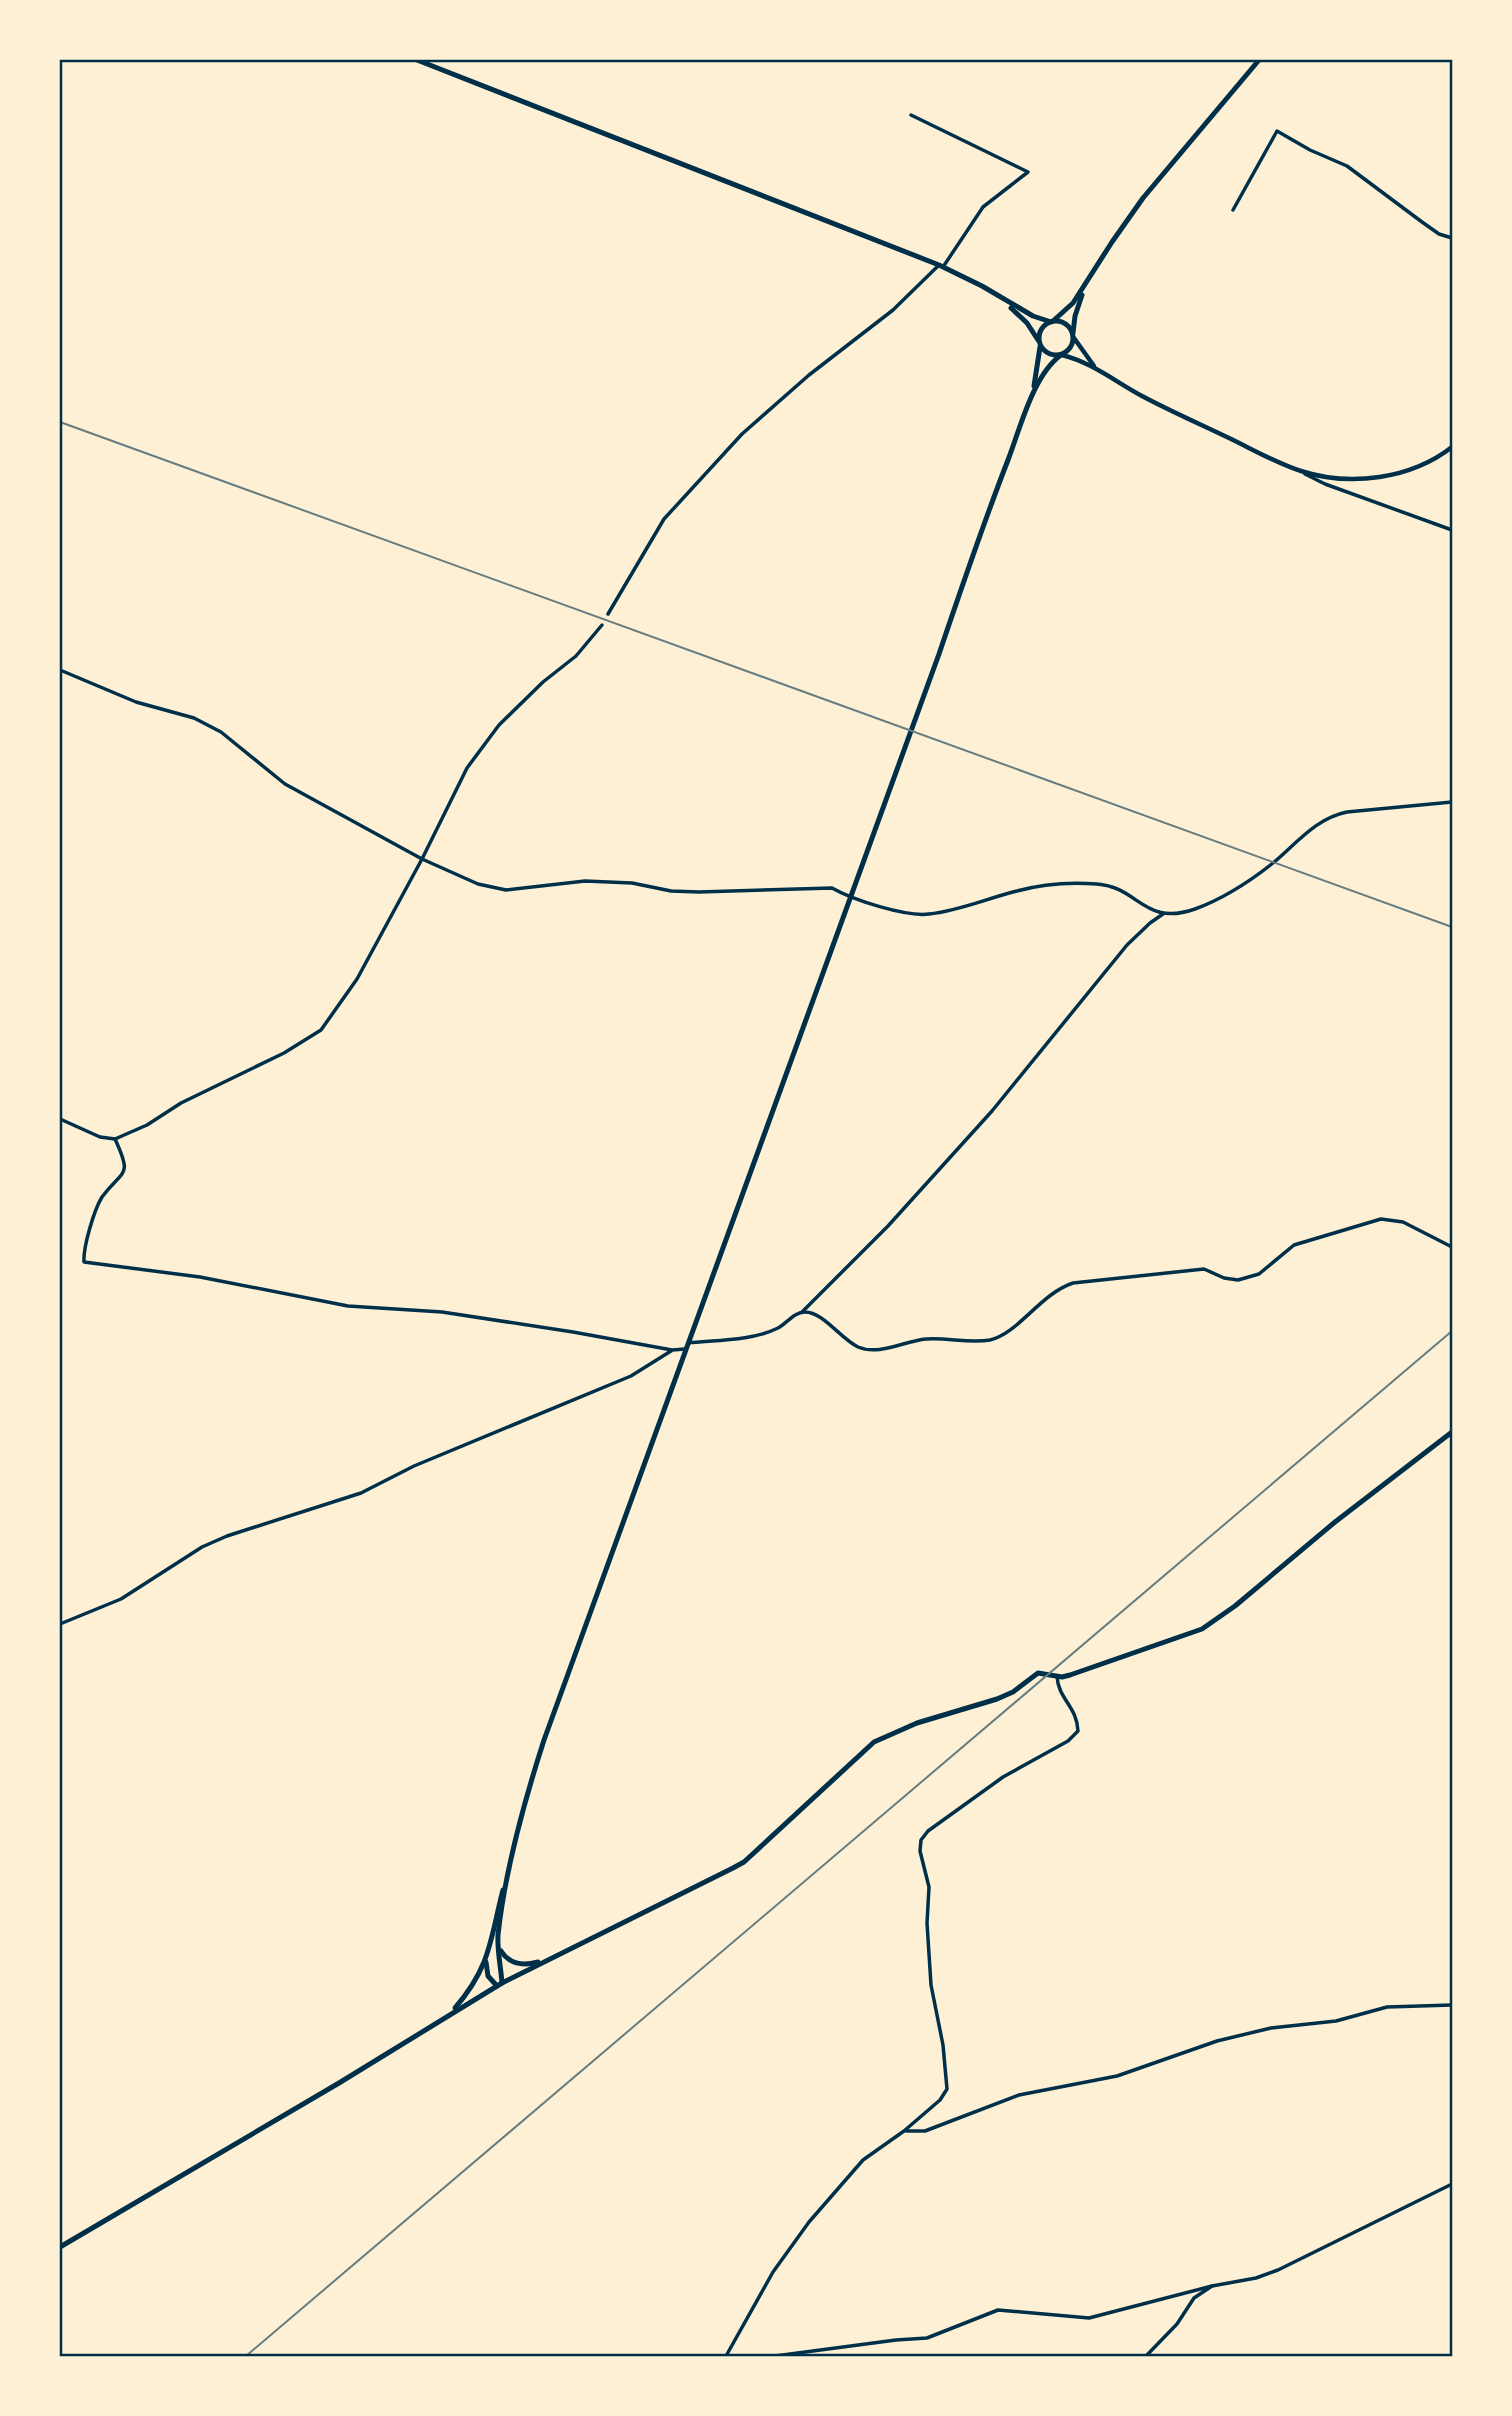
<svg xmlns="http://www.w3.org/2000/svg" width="1512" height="2416" font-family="'Roboto Condensed',sans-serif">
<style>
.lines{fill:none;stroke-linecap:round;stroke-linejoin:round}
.minor{stroke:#003049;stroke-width:3.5}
.tertiary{stroke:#003049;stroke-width:4.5}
.secondary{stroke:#003049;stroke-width:5}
.rail{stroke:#657d81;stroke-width:2}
.neatline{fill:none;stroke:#003049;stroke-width:2.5}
</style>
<rect width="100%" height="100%" fill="#fdf0d5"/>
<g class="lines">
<g class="minor">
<path d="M911,115L1028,172L983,207L943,267"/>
<path d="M1233,210L1277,131L1310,150L1347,166L1422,222L1439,234L1452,238"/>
<path d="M1305,474L1325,484L1452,530"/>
<path d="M608,614L664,519L742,434L809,375L893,310L939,265"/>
<path d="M60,670L136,702L194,718L221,732L285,784L422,859L478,884L506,890L585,881L632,883L671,891L699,892L832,888C853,900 906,917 929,914C959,911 988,898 1017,891C1042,884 1071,882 1097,884C1139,887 1144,927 1195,909C1225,898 1249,882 1273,863C1296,844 1316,818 1347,812L1452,802"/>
<path d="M60,1119L100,1137L115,1139L147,1125L181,1103L284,1053L321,1030L357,979L422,859L467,768L499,725L543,682L576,656L602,625"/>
<path d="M115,1139C133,1178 123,1169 102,1197C94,1210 83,1247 84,1262L200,1277L348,1306L442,1312L573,1332L672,1350L685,1349"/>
<path d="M803,1311L888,1226L992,1111L1127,945L1150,923L1163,914"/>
<path d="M688,1343C716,1340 752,1341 778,1328C787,1323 794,1312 805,1312C823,1312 841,1339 858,1347C879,1356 904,1341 926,1339C947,1337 969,1344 990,1340C1019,1333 1040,1294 1073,1283L1204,1269L1224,1278L1238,1280L1259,1274L1294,1245L1381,1219L1403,1222L1452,1247"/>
<path d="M60,1624L121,1599L202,1547L227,1536L361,1493L414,1466L631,1376L671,1351"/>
<path d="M906,2131H925L1019,2095L1117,2076L1217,2041L1271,2028L1336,2021L1387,2007L1452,2005"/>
<path d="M726,2356L773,2272L809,2222L863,2160L904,2131L940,2100L947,2089L943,2045L931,1985L927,1923L929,1887L920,1851L921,1840L928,1831L1003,1777L1068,1741L1078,1731C1077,1706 1058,1699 1057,1676"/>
<path d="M775,2356L896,2340L927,2338L998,2310L1089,2318L1212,2286"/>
<path d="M1146,2356L1177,2324L1194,2298L1212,2286L1256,2278L1278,2270L1452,2184"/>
</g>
<g class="tertiary">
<path d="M1074,338L1094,366"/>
<path d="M1062,355C1091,362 1116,382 1142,396C1170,411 1200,424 1229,438C1252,449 1276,463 1301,471C1350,487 1411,479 1452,447"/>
</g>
<g class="secondary">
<path d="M417,60L939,265L982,286L1033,316L1051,322"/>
<path d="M1011,308L1027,323L1038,340"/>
<circle cx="1056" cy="338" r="17"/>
<path d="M1053,321L1073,303L1112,242L1143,198L1259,60"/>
<path d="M1073,333L1075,316L1082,295"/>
<path d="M1034,386L1040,347"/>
<path d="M501,1951C510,1965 523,1966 538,1962"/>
<path d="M486,1962L488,1976L497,1986"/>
<path d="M502,1983C501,1968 497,1950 498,1935C505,1869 524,1802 544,1740L939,654C961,589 983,524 1008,460C1020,429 1033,375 1061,355"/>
<path d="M455,2008C491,1966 490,1940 503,1890"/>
<path d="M60,2247L339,2083L502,1983L733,1868L744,1862L874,1742L917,1723L997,1699L1013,1692L1038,1673L1062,1677L1070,1675L1202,1629L1235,1606L1335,1522L1452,1432"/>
</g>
<g class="rail">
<path d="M60,422L1452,927"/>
<path d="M246,2356L1452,1331"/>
</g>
</g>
<rect width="1512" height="2416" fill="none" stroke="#fdf0d5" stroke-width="122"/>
<rect x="61" y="61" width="1390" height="2294" class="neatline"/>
</svg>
